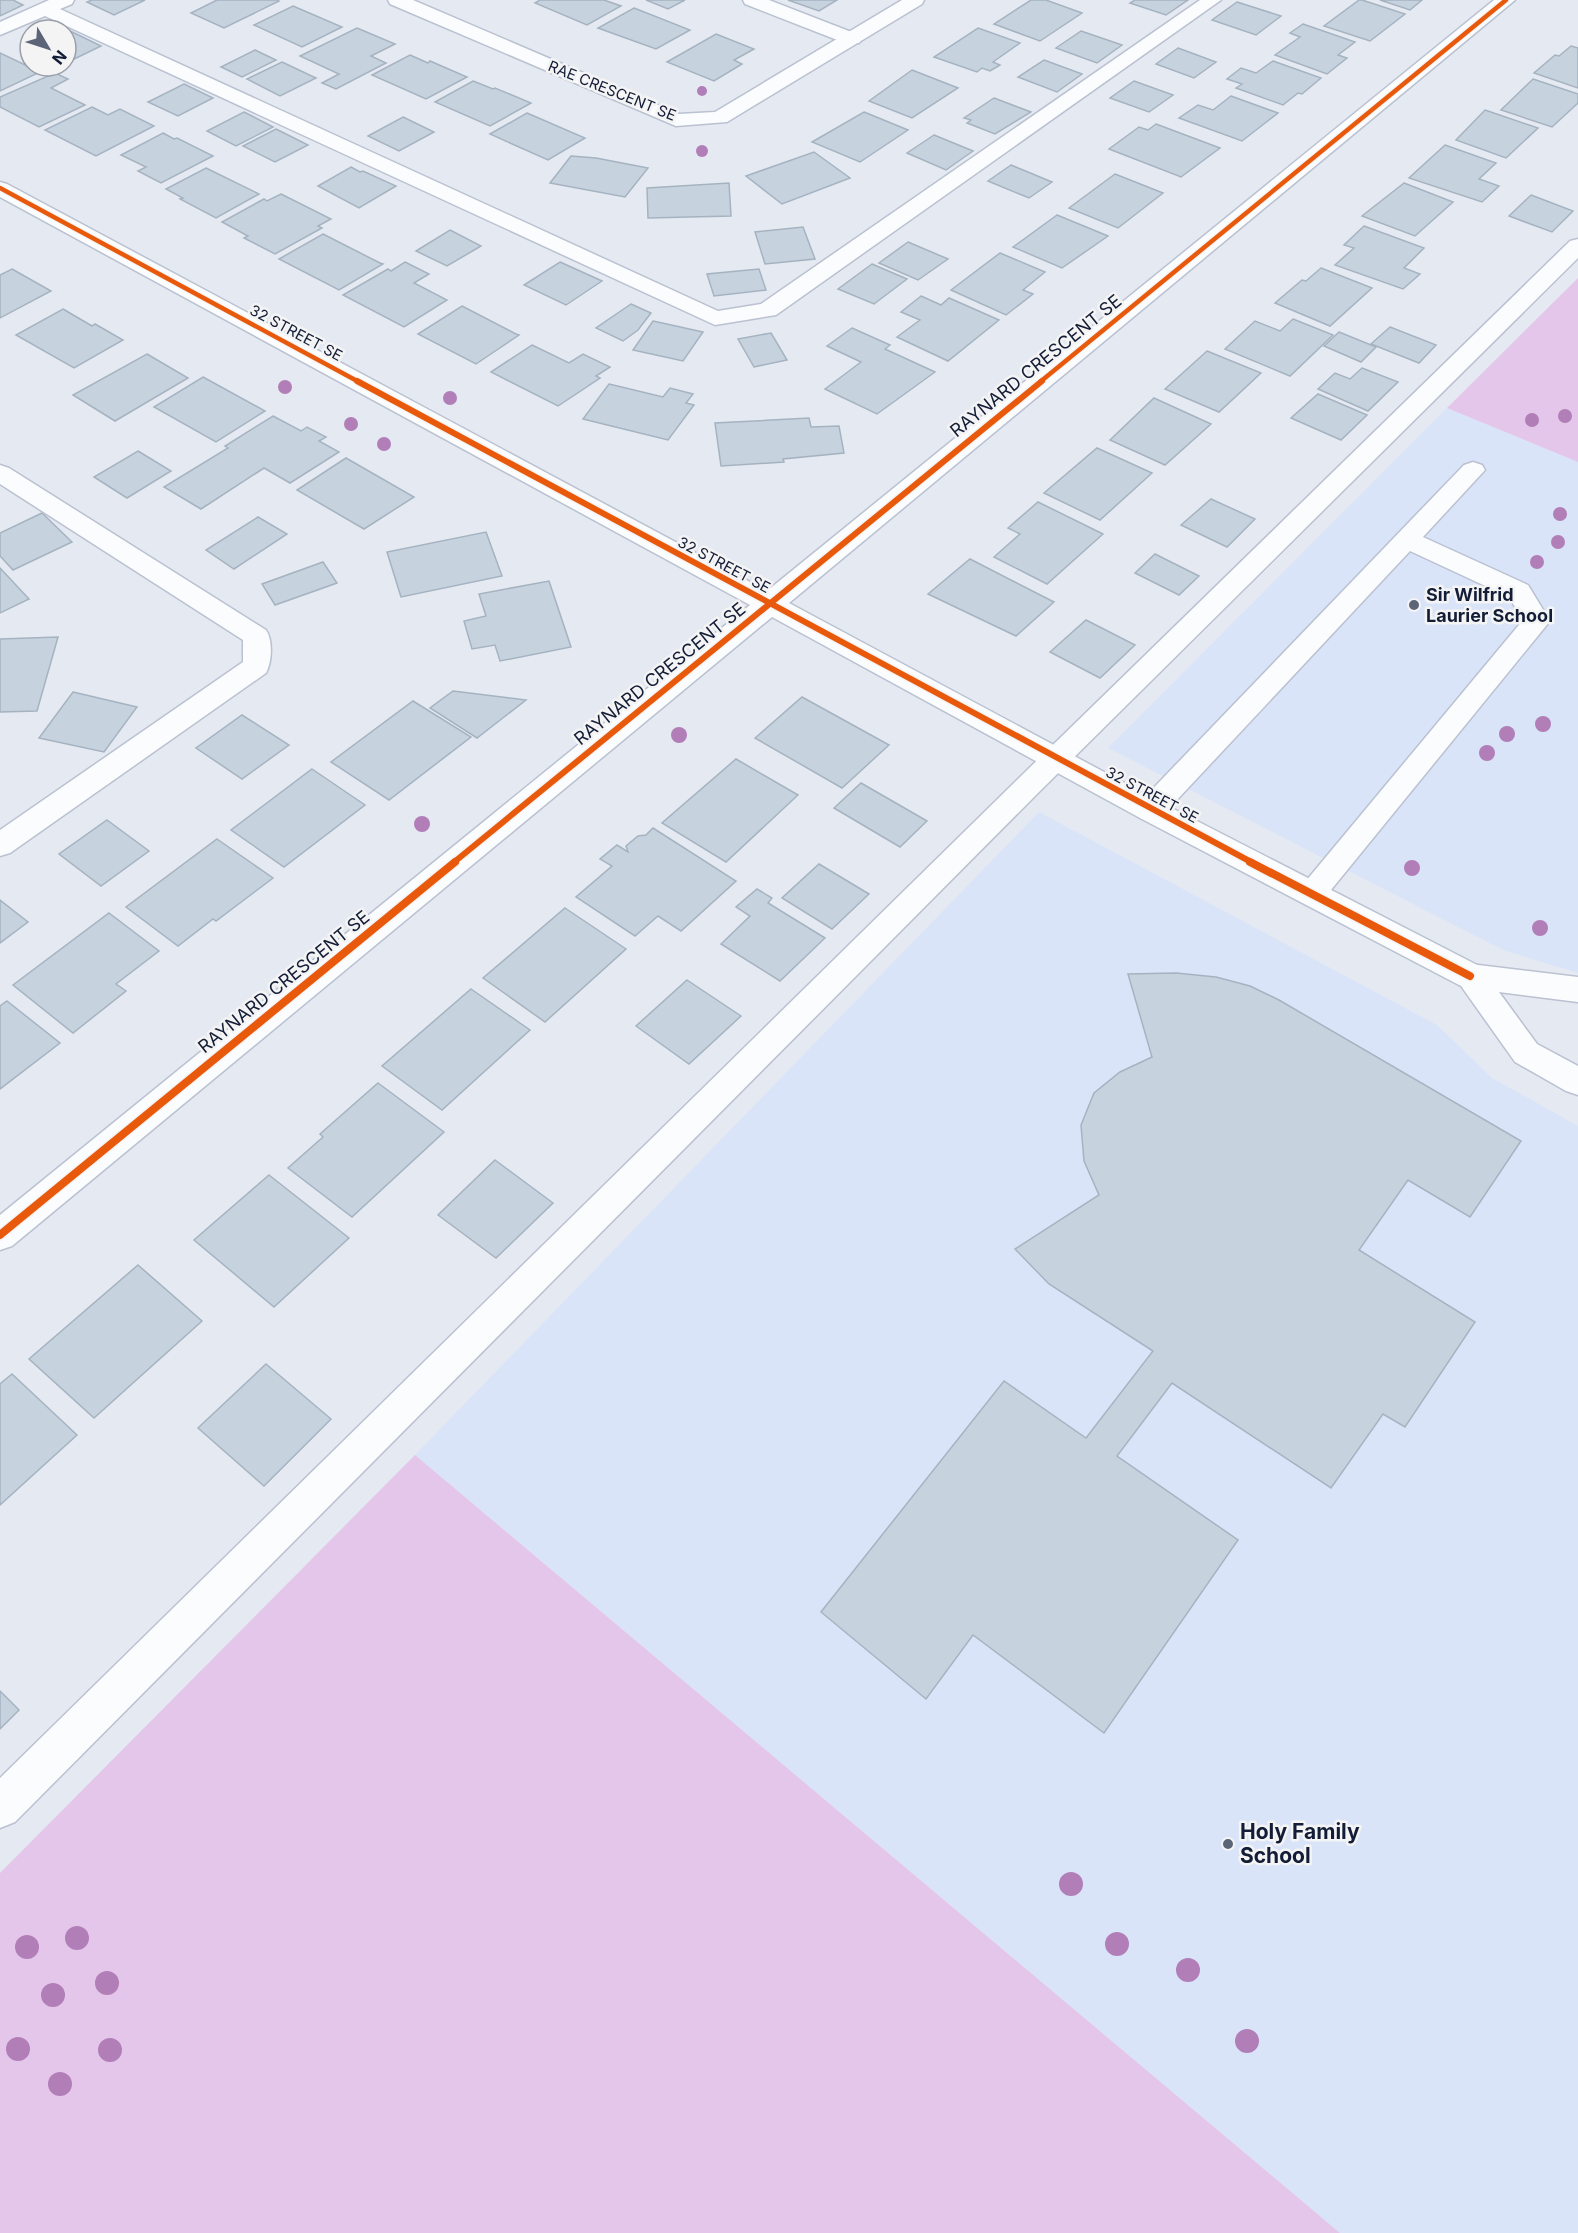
<svg xmlns="http://www.w3.org/2000/svg" width="1578" height="2233" font-family="Inter,sans-serif">
<style>
.built{fill:#dae4f9}
.green{fill:#e4c6ea}
.building{fill:#c7d2df;stroke:#a5b3c1;stroke-width:1.5}
.lines{fill:none;stroke-linecap:round;stroke-linejoin:round}
.lane-casing{stroke:#bac1d1;stroke-width:3}
.street-casing{stroke:#bac1d1;stroke-width:3}
.lane{fill:#fbfcfd;fill-rule:evenodd}
.street{fill:#fbfcfd;fill-rule:evenodd}
.cycleway-far2-casing{stroke:#f4f4f4;stroke-width:7}
.cycleway-far1-casing{stroke:#f4f4f4;stroke-width:9}
.cycleway-casing{stroke:#f4f4f4;stroke-width:11}
.cycleway-far2{stroke:#e8590c;stroke-width:4.5}
.cycleway-far1{stroke:#e8590c;stroke-width:6}
.cycleway{stroke:#e8590c;stroke-width:8}
.tree{fill:#b17eb8}
.poi-dot{fill:#5c6478;stroke:#f4f4f4;stroke-width:2}
.labels{text-anchor:middle;stroke-width:5;stroke-linejoin:round;paint-order:stroke}
.far-street-label{font-size:15px;fill:#131d37;stroke:#f4f4f4}
.street-label{font-size:18px;fill:#131d37;stroke:#f4f4f4}
.poi-label{font-size:18px;font-weight:bold;fill:#131d37;stroke:#f4f4f4;text-anchor:start}
.near-poi-label{font-size:21px;font-weight:bold;fill:#131d37;stroke:#f4f4f4;text-anchor:start}
</style>
<rect width="100%" height="100%" fill="#e5e9f1"/>
<g class="built">
<path d="M1447,408L1578,462V973L1503,950L1108,748Z"/>
<path d="M1039,812L1437,1025L1492,1078L1578,1126V2233H1340L415,1455Z"/>
</g>
<g class="green">
<path d="M1578,278V462L1447,408Z"/>
<path d="M415,1455L1340,2233H0V1873Z"/>
</g>
<g class="building">
<path d="M0,0H13L23,5L0,16Z"/>
<path d="M92,0H145L114,15L87,2Z"/>
<path d="M217,0H278L279,1L224,28L191,13Z"/>
<path d="M540,0H604L621,6L587,25L535,3Z"/>
<path d="M646,0H685L668,9Z"/>
<path d="M788,0H837L819,11Z"/>
<path d="M1031,0H1046L1082,13L1040,41L994,24Z"/>
<path d="M1135,0H1188L1166,15L1130,3Z"/>
<path d="M1359,0H1362L1405,14L1370,41L1324,26Z"/>
<path d="M1380,0H1422L1410,10Z"/>
<path d="M1237,2L1281,16L1256,35L1212,20Z"/>
<path d="M293,6L342,27L302,47L254,25Z"/>
<path d="M634,8L690,30L656,49L598,28Z"/>
<path d="M1303,24L1355,42L1338,55L1347,58L1327,74L1275,55L1300,37L1290,33Z"/>
<path d="M64,28L101,46L66,63V30H60Z"/>
<path d="M357,28L395,44L371,56L386,63L336,89L322,83L339,74L300,56Z"/>
<path d="M978,28L1020,43L993,62L1000,65L990,71L982,68L977,72L934,57Z"/>
<path d="M1081,31L1122,45L1097,63L1056,48Z"/>
<path d="M716,34L754,49L734,60L742,64L714,81L667,62Z"/>
<path d="M1571,46L1578,48V88L1534,73L1555,55L1559,56Z"/>
<path d="M1178,48L1216,62L1194,78L1156,64Z"/>
<path d="M255,50L276,60L242,77L221,67Z"/>
<path d="M0,53L40,72L0,91Z"/>
<path d="M410,55L428,63L430,61L467,77L426,99L372,75Z"/>
<path d="M1044,60L1082,74L1057,92L1018,77Z"/>
<path d="M1273,61L1321,78L1302,94L1298,93L1283,105L1236,88L1242,84L1227,79L1241,68L1256,73Z"/>
<path d="M282,62L316,78L280,96L247,79Z"/>
<path d="M912,70L958,88L912,118L869,101Z"/>
<path d="M55,73L68,79L51,88L85,105L39,127L0,107V97Z"/>
<path d="M1533,79L1578,94V103L1552,127L1501,110Z"/>
<path d="M473,81L493,89L495,88L531,103L490,126L435,102Z"/>
<path d="M1134,81L1173,95L1149,112L1110,98Z"/>
<path d="M184,84L213,98L178,116L148,102Z"/>
<path d="M1231,96L1278,113L1242,141L1179,118L1198,105L1213,110Z"/>
<path d="M994,98L1031,112L995,134L967,123L971,120L964,118Z"/>
<path d="M92,107L108,115L120,109L154,126L96,156L45,130Z"/>
<path d="M1485,110L1538,128L1506,158L1456,140Z"/>
<path d="M244,112L273,127L236,146L207,131Z"/>
<path d="M864,112L908,130L860,162L812,142Z"/>
<path d="M527,113L585,138L548,160L490,134Z"/>
<path d="M403,117L434,132L399,151L368,136Z"/>
<path d="M1156,124L1220,148L1181,177L1109,149L1139,127L1148,130Z"/>
<path d="M276,129L308,145L275,162L243,146Z"/>
<path d="M163,133L174,139L177,138L213,156L161,183L138,171L146,167L121,155Z"/>
<path d="M934,135L973,151L946,170L907,153Z"/>
<path d="M1445,145L1496,163L1479,179L1499,186L1482,202L1409,178Z"/>
<path d="M814,152L850,178L782,204L746,176Z"/>
<path d="M571,156L596,158L648,168L625,197L550,183Z"/>
<path d="M1011,165L1052,182L1029,198L988,181Z"/>
<path d="M351,167L360,172L363,171L396,186L359,208L318,186Z"/>
<path d="M206,168L259,194L216,218L180,199L183,198L166,189Z"/>
<path d="M1115,174L1163,193L1118,228L1069,208Z"/>
<path d="M729,183L731,216L648,218L647,188Z"/>
<path d="M1404,183L1453,202L1415,236L1362,216Z"/>
<path d="M281,194L331,219L318,226L322,228L275,254L244,238L248,236L222,222L264,199L267,201Z"/>
<path d="M1531,195L1573,211L1552,232L1509,216Z"/>
<path d="M1057,215L1108,236L1062,268L1013,247Z"/>
<path d="M1364,226L1424,248L1404,268L1420,274L1403,289L1335,265L1354,248L1344,245Z"/>
<path d="M803,227L815,259L765,264L755,232Z"/>
<path d="M450,230L481,246L447,266L416,251Z"/>
<path d="M323,234L380,263L383,264L339,290L279,259Z"/>
<path d="M908,242L948,259L918,280L879,263Z"/>
<path d="M1000,253L1045,272L1023,290L1033,294L1006,315L951,290Z"/>
<path d="M405,262L429,274L414,283L447,300L404,327L343,295L388,269L391,271Z"/>
<path d="M560,262L602,281L566,305L524,285Z"/>
<path d="M872,264L907,279L874,304L838,289Z"/>
<path d="M1321,268L1372,288L1330,326L1275,303L1302,280L1306,281Z"/>
<path d="M12,269L51,291L0,318V275Z"/>
<path d="M759,269L766,290L714,296L707,274Z"/>
<path d="M921,296L941,305L949,298L999,320L948,361L897,337L920,320L901,312Z"/>
<path d="M631,304L651,313L638,330L623,341L596,328Z"/>
<path d="M462,306L516,334L519,335L476,364L418,334Z"/>
<path d="M63,309L92,326L95,324L123,340L74,368L16,335Z"/>
<path d="M1293,319L1333,335L1290,376L1225,349L1255,321L1280,331Z"/>
<path d="M653,321L703,332L683,361L633,350Z"/>
<path d="M1390,327L1436,345L1419,363L1371,344Z"/>
<path d="M852,328L890,345L885,349L935,372L877,414L825,389L861,362L827,346Z"/>
<path d="M1339,332L1376,347L1361,362L1324,346Z"/>
<path d="M771,333L787,360L754,367L738,339Z"/>
<path d="M532,345L569,363L583,354L610,367L596,376L600,378L558,406L491,372Z"/>
<path d="M1207,351L1261,373L1219,412L1165,389Z"/>
<path d="M147,354L188,378L115,421L73,395Z"/>
<path d="M1362,368L1398,382L1368,411L1318,389L1335,373L1350,379Z"/>
<path d="M203,377L265,411L216,442L154,407Z"/>
<path d="M609,384L663,397L670,388L693,394L686,403L694,405L668,440L583,419Z"/>
<path d="M1318,394L1367,415L1341,440L1291,418Z"/>
<path d="M1154,398L1211,424L1165,465L1110,440Z"/>
<path d="M273,416L301,431L307,427L326,437L319,441L339,452L290,483L264,468L201,509L164,487L228,448L225,446Z"/>
<path d="M809,418L811,427L839,426L844,453L783,459L784,462L721,466L715,423Z"/>
<path d="M1097,448L1152,473L1100,520L1044,493Z"/>
<path d="M138,451L171,471L127,498L94,477Z"/>
<path d="M346,458L414,497L364,529L297,490Z"/>
<path d="M1211,499L1255,519L1227,547L1181,525Z"/>
<path d="M1038,502L1103,534L1047,584L994,557L1020,534L1008,528Z"/>
<path d="M42,513L72,542L13,570L0,556V533Z"/>
<path d="M258,517L287,534L234,569L206,550Z"/>
<path d="M486,532L502,576L401,597L387,552Z"/>
<path d="M1155,554L1199,576L1179,595L1135,573Z"/>
<path d="M970,559L1054,602L1016,636L928,594Z"/>
<path d="M323,562L337,583L275,605L262,584Z"/>
<path d="M0,568L29,599L0,613Z"/>
<path d="M549,581L571,647L500,661L495,645L472,649L464,621L486,616L479,594Z"/>
<path d="M1086,620L1135,645L1100,678L1050,652Z"/>
<path d="M58,637L37,711L0,712V639Z"/>
<path d="M453,691L526,700L477,738L430,708Z"/>
<path d="M73,692L137,707L104,752L39,738Z"/>
<path d="M802,697L889,745L842,788L755,738Z"/>
<path d="M413,701L471,737L389,800L331,762Z"/>
<path d="M242,715L289,745L242,779L196,748Z"/>
<path d="M736,759L798,795L726,862L662,823Z"/>
<path d="M312,769L365,805L284,867L231,830Z"/>
<path d="M861,783L927,821L900,847L834,808Z"/>
<path d="M107,820L149,851L101,886L59,854Z"/>
<path d="M653,828L736,881L681,931L658,916L635,936L576,897L612,866L600,859L617,845L628,852L626,846L638,836L646,835Z"/>
<path d="M217,839L273,878L216,921L213,919L178,946L126,907Z"/>
<path d="M819,864L869,894L832,929L782,898Z"/>
<path d="M757,889L772,898L768,903L825,938L780,981L721,944L750,916L736,907Z"/>
<path d="M0,900L28,922L0,943Z"/>
<path d="M565,908L626,949L545,1022L483,978Z"/>
<path d="M109,913L159,951L116,984L126,991L73,1033L13,985Z"/>
<path d="M1176,973L1216,977L1250,986L1279,1000L1521,1141L1470,1217L1408,1180L1359,1250L1475,1322L1405,1427L1383,1414L1331,1488L1172,1383L1117,1456L1238,1540L1104,1733L973,1635L926,1699L821,1612L1004,1381L1086,1438L1153,1351L1049,1284L1015,1249L1099,1195L1084,1161L1081,1125L1094,1093L1120,1072L1152,1057L1128,974Z"/>
<path d="M687,980L741,1016L689,1064L636,1026Z"/>
<path d="M471,989L530,1030L442,1110L382,1066Z"/>
<path d="M7,1001L60,1043L0,1089V1006Z"/>
<path d="M378,1083L444,1132L352,1217L288,1168L323,1137L320,1134Z"/>
<path d="M495,1160L553,1203L496,1258L438,1215Z"/>
<path d="M269,1175L349,1238L274,1307L194,1240Z"/>
<path d="M138,1265L202,1321L94,1418L29,1359Z"/>
<path d="M266,1364L331,1419L264,1486L198,1428Z"/>
<path d="M12,1374L77,1435L0,1505V1384Z"/>
<path d="M0,1691L19,1710L0,1729Z"/>
</g>
<g class="lines">
<defs>
<g id="lane">
<path d="M49,0H74L72,4L60,9L718,311L761,304L1200,0H1221L776,315L715,325L45,16L0,35V22Z"/>
<path d="M743,0H769L859,35L862,39L859,43H845L745,4Z"/>
<path d="M1578,239V258L1039,792L15,1822L0,1828V1778L1019,778L1570,241Z"/>
<path d="M1473,462L1482,465L1485,470L1423,537L1528,585L1550,621L1322,901L1311,904L1300,901L1296,893L1523,620L1509,597L1410,551L1160,818L1150,821L1140,818L1135,810L1140,802L1464,465Z"/>
<path d="M0,465L9,468L266,630C273,640 272,662 266,673L10,853L0,856V830L243,662V640L0,484Z"/>
<path d="M1470,964L1578,977V1002L1499,992L1537,1044L1578,1066V1095L1566,1091L1515,1062L1454,976L1459,967Z"/>
</g>
<g id="street">
<path d="M388,0H413L679,114L715,112L902,0H924L922,4L727,122L676,126L390,4Z"/>
<path d="M1494,0H1515L789,603L1160,802L1481,967L1486,976L1481,985L1470,988L1459,985L1140,818L772,617L12,1246L0,1250V1215L750,605L0,197V182L7,184L767,591Z"/>
</g>
</defs>
<use href="#lane" class="lane-casing"/>
<use href="#street" class="street-casing"/>
<use href="#lane" class="lane"/>
<use href="#street" class="street"/>
<defs>
<g id="cycleway-far2">
<path d="M0,188L359,382"/>
<path d="M1040,382L1506,0"/>
</g>
<g id="cycleway-far1">
<path d="M357,381L1253,863"/>
<path d="M453,863L1042,381"/>
</g>
<g id="cycleway">
<path d="M1250,862L1470,976"/>
<path d="M0,1235L455,862"/>
</g>
</defs>
<use href="#cycleway-far2" class="cycleway-far2-casing"/>
<use href="#cycleway-far1" class="cycleway-far1-casing"/>
<use href="#cycleway" class="cycleway-casing"/>
<use href="#cycleway-far2" class="cycleway-far2"/>
<use href="#cycleway-far1" class="cycleway-far1"/>
<use href="#cycleway" class="cycleway"/>
</g>
<g class="tree">
<circle cx="702" cy="91" r="5"/>
<circle cx="702" cy="151" r="6"/>
<circle cx="285" cy="387" r="7"/>
<circle cx="450" cy="398" r="7"/>
<circle cx="1565" cy="416" r="7"/>
<circle cx="1532" cy="420" r="7"/>
<circle cx="351" cy="424" r="7"/>
<circle cx="384" cy="444" r="7"/>
<circle cx="1560" cy="514" r="7"/>
<circle cx="1558" cy="542" r="7"/>
<circle cx="1537" cy="562" r="7"/>
<circle cx="1543" cy="724" r="8"/>
<circle cx="1507" cy="734" r="8"/>
<circle cx="679" cy="735" r="8"/>
<circle cx="1487" cy="753" r="8"/>
<circle cx="422" cy="824" r="8"/>
<circle cx="1412" cy="868" r="8"/>
<circle cx="1540" cy="928" r="8"/>
<circle cx="1071" cy="1884" r="12"/>
<circle cx="77" cy="1938" r="12"/>
<circle cx="1117" cy="1944" r="12"/>
<circle cx="27" cy="1947" r="12"/>
<circle cx="1188" cy="1970" r="12"/>
<circle cx="107" cy="1983" r="12"/>
<circle cx="53" cy="1995" r="12"/>
<circle cx="1247" cy="2041" r="12"/>
<circle cx="18" cy="2049" r="12"/>
<circle cx="110" cy="2050" r="12"/>
<circle cx="60" cy="2084" r="12"/>
</g>
<g class="poi-dot">
<circle cx="1414" cy="605" r="6"/>
<circle cx="1228" cy="1844" r="6"/>
</g>
<g class="labels">
<g class="far-street-label">
<text transform="translate(612 91) rotate(22)" y="5">RAE CRESCENT SE</text>
<text transform="translate(296 333) rotate(28)" y="5">32 STREET SE</text>
<text transform="translate(724 565) rotate(28)" y="5">32 STREET SE</text>
<text transform="translate(1152 795) rotate(28)" y="5">32 STREET SE</text>
</g>
<g class="street-label">
<text transform="translate(1036 366) rotate(-39)" y="6">RAYNARD CRESCENT SE</text>
<text transform="translate(660 674) rotate(-39)" y="6">RAYNARD CRESCENT SE</text>
<text transform="translate(284 982) rotate(-39)" y="6">RAYNARD CRESCENT SE</text>
</g>
<g class="poi-label">
<text x="1426" y="601">Sir Wilfrid<tspan x="1426" dy="21">Laurier School</tspan></text>
</g>
<g class="near-poi-label">
<text x="1240" y="1839">Holy Family<tspan x="1240" dy="24">School</tspan></text>
</g>
</g>
<g transform="translate(48 48) rotate(129)"><circle r="28" fill="#f4f4f4" stroke="#9a9ea8" stroke-width="1.5"/>
<path d="M0-4.5L10 22L0 15L-10 22Z" fill="#5c6478"/>
<text y="-9" font-size="16" font-weight="bold" text-anchor="middle" fill="#131d37">N</text>
</g>
</svg>
